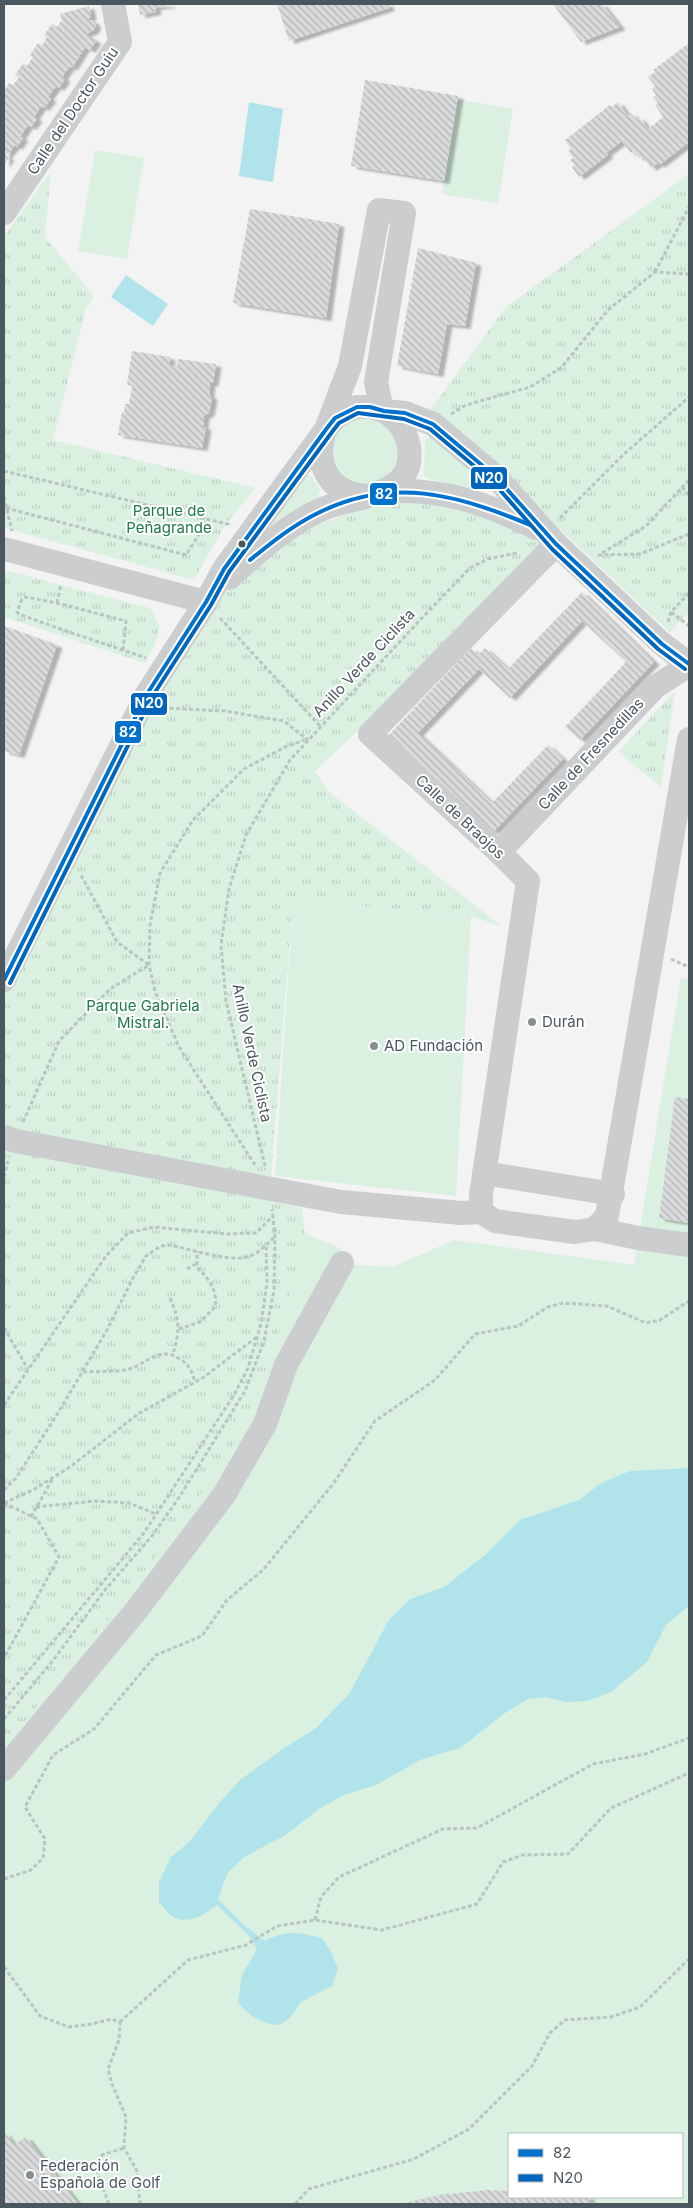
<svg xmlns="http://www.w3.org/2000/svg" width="693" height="2208" font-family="Inter,sans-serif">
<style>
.grass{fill:#daf0e0;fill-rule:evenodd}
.park{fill:url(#park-tufts)}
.water{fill:#b1e4ea}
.building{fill:url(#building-back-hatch);filter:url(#shadow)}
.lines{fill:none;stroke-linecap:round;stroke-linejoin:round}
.path{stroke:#bac5c1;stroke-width:3;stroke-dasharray:4 2.5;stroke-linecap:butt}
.minor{stroke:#cbcdce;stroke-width:24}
.bus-1-casing{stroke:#fff;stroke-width:8}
.bus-2-casing{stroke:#fff;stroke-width:8}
.bus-1{stroke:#0072ce;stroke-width:4}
.bus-2{stroke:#0065bd;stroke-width:4}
.bus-dot{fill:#4b575e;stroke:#fff;stroke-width:2}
.poi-dot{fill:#868e92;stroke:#fff;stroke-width:2}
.labels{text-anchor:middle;stroke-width:4;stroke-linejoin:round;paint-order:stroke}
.street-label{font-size:15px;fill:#4b575e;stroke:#fff}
.park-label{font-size:15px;fill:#1f7b44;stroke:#fff}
.poi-label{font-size:15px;fill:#4b575e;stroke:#fff;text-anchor:start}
.line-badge{stroke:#fff;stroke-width:2}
.badge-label{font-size:14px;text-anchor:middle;font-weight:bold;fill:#fff}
</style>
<defs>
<pattern id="park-tufts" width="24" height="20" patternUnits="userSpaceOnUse" patternTransform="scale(1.25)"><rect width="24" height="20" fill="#daf0e0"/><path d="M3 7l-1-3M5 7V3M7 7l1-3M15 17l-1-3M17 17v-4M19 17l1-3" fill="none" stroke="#bdd0c3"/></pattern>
<pattern id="building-back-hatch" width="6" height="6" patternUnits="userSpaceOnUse" patternTransform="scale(1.25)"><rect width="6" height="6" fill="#dadbdc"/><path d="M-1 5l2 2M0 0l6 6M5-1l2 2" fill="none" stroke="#b3b4b6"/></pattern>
<filter id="shadow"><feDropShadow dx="5.5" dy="3" stdDeviation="1" flood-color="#0004"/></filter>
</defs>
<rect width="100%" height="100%" fill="#f3f3f3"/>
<g class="grass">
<path d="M457,99L513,109L498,203L442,194Z"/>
<path d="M95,150L144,158L127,259L78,251Z"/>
<circle cx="365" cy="451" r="34"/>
<path d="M431,436L481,475L484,486L482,491L478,493L424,477L425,440Z"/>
<path d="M306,473L312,477L320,490L316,500L273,527L269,526Z"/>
<path d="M293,900L471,916L456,1196L275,1176Z"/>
<path d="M681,977L689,981V2204H4V1746L117,1609L283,1320L305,1234L338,1247L355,1265L393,1267L454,1240L634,1265ZM509,2134H682V2197H509Z"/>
</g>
<g class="park">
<path d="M51,172L45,237L94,296L85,311L53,440L256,488L225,525L194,580L4,528V236Z"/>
<path d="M689,174V612L670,632L539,510L428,413L505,308Z"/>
<path d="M396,497L448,505L556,544L315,771L329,792L503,927L471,916L293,900L270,1189L44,1147L302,1208L305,1234L283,1320L261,1389L227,1458L117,1609L4,1746V980L206,602L294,533Z"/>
<path d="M4,570L150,608L160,626L155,645L145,663L4,617Z"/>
<path d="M675,691L661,787L618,752Z"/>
</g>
<g class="water">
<path d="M249,102L283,109L273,182L239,176Z"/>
<path d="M126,275L168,304L153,326L111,297Z"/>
<path d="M689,1468V1606L666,1625L647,1662L611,1692L587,1701L567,1702L544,1697L528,1699L505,1713L460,1748L420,1760L376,1785L344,1795L319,1809L284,1836L244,1857L227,1874L218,1899L243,1924L265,1941C289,1929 297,1933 322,1938L330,1950L338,1968L332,1986L301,2002L291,2017L280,2025C261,2024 250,2017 238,2002L242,1975L257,1949L249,1936L217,1905C206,1914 188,1925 173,1917C168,1914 163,1906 159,1902V1882L171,1857L190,1841L220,1802L240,1780L280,1751L316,1728L349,1694L389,1620L410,1599L444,1587L484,1556L520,1520L579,1500L601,1483L630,1471Z"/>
</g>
<g class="building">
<path d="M138,4H170V5L155,7L156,12L140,15Z"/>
<path d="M277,4H388L389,8L289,41Z"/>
<path d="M553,4H602L620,27L581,42Z"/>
<path d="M89,6L91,17L89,18V20L93,21L96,26L93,31L85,34L96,41L90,50L85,47L72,68L70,66L62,77L65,79L59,88L56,86L48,97L51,99L44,108L41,106L34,117L37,119L31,127L28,125L20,137L23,138L17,147L15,145L6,156L9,158L4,165V91L9,83L13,85L19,77L15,75L23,63L27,66L33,57L30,55L38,43L42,46L47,37L44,35L52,24L57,27L62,20L60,14Z"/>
<path d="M689,43V142L659,165L658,163L651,168L642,156L639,158L633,151L631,153L622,141L606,153L608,155L579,177L572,167L575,165L570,160L573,158L568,151L571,149L565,140L610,105L612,107L618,102L628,116L631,113L636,120L639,117L648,129L663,117L655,105L658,103L653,97L656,95L652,89L655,86L648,77L655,72L653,70Z"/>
<path d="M365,80L458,96L444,181L351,166Z"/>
<path d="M250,209L339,224L326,318L233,303Z"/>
<path d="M418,248L476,263L465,326L447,324L438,374L397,366Z"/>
<path d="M132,351L170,357L169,365L177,367L178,359L216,364L213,383H210L209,394L212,398L209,413L204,416L203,427H206L202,448L118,435L122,412L124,413L125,404H129L132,386L127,385Z"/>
<path d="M582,592L654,662L580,740L565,727L626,662L582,621L510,698L479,669L418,733L492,803L548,745L563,759L493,832L389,735L471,648L478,655L485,648L508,669Z"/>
<path d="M4,626L57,645L19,755L4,751Z"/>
<path d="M675,1097L689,1099V1223L659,1218Z"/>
<path d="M4,2132L14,2145L26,2137L78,2204H4Z"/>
<path d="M488,2190L509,2191V2197H589L590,2202L598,2204H400L439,2195Z"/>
</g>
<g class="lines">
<g class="path">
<path d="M655,272L689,207"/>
<path d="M451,414L466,405L530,387L561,368L608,310L655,272L689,274"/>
<path d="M4,471L232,525"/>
<path d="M689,480L646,526L599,555L640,554L689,534"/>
<path d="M682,487L689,495"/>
<path d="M4,497L12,531"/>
<path d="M6,508L186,555L208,520"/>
<path d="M560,518L623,455L689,397"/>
<path d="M57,603L61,584"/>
<path d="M671,612L689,626"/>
<path d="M220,618L320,726"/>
<path d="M668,622L671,612L689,593"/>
<path d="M123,650L126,621L57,603L26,597L22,599L17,612L19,614C61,630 103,643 146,658"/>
<path d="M163,708L225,711L284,721L308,740"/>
<path d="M671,959L689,967"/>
<path d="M23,1122L59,1041L110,989L149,965L117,942L80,873"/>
<path d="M255,1165L179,1047L155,991L149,965L150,925L160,873L193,820L244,769L285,747L305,740"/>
<path d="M265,1166L226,1001L221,945L229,889L246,835L290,760L421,619L470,568L488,559L517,553"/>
<path d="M4,1177L8,1161"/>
<path d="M187,1269L196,1264"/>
<path d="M170,1298C180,1321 180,1330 173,1354"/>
<path d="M4,1328L28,1369"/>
<path d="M179,1329L200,1322L215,1307C218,1290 208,1278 197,1267V1251"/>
<path d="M83,1372C97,1371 111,1372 125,1370C144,1367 158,1345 178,1358C189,1364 192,1371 195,1382"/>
<path d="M4,1405L106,1256L128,1233L154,1227L226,1234L256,1233L273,1216L272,1209"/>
<path d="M4,1490L16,1478L58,1413L107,1330L134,1276L146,1256L161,1246L170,1245C189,1249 229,1262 247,1257C259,1254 266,1244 275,1237"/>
<path d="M4,1503L33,1490L70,1467L138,1414L204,1377L258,1336"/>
<path d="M4,1503L37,1519L59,1557L4,1658"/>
<path d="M36,1507L95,1501L129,1503L156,1514"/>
<path d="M31,1517L53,1478"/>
<path d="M4,1700L144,1533L234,1395L248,1368L261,1324L267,1283L266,1244"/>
<path d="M4,1719L51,1663L105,1590L152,1536L180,1496L245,1391L264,1341L274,1290L275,1236L273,1217"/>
<path d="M4,1879L31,1870L43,1858L45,1839L25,1807L53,1755L94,1729L156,1655L202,1636L227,1600L263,1570L333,1484L375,1421L435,1380L475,1334L518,1326L548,1307L563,1303L607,1306L646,1323L660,1320L689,1301"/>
<path d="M315,1920L321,1897L339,1877L443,1829L477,1828L593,1764L645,1754L689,1738"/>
<path d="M4,1967L40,2016L69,2027L92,2024L111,2019L120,2022L119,2040L108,2069L112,2084L126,2117L124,2148L137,2171L140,2204"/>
<path d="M120,2022L188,1960L246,1945L277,1926L315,1920L382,1930L477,1904L503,1862L523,1855L568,1854L611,1808L689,1773"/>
<path d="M109,2204L98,2176L96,2163L102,2155L124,2148"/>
<path d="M295,2204L309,2189L414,2159L469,2129L532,2066L550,2033L565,2020L611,2017L640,2007L689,1959"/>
</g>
<g class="minor">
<path d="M4,213L120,42L113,4"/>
<path d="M327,427L350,366L379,210L404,213L376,382L382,410"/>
<path d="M324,433C314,467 331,494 367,496"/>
<path d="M385,491C441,488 486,503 536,528"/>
<path d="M556,544L370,734L499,852L528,881L481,1195V1212L495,1221L575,1232L595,1229L607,1216L689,739"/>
<path d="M4,549L206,602"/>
<path d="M229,578C257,553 285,526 320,510C351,496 417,498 409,447C406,430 398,420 384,411"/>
<path d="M499,852L655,687L689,665"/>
<path d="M4,980L147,694L206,602L224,569L327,428L335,418L346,411L357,407H370L384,411L405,413L433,424L496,477L556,544L662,644L689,664"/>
<path d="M4,1137L16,1141L341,1202L461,1213L481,1212"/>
<path d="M484,1173L613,1194"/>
<path d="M595,1229L638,1238L689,1245"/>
<path d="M4,1769L135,1612L224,1495L265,1424L286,1365L342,1263"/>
</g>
<defs>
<g id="bus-1">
<path d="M250,560C271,543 292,526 316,514C390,476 458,494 530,525"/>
<path d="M4,980L147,694L206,602L224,569L327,428L335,418L357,407H370L384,411L405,413L433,424L496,477L556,544L662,644L689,664"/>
</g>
<path id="bus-2" d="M10,983L152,697L211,605L229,572L332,432L339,423L358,413L404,419L430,429L492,481L552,549L658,649L685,669"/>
</defs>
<use href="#bus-1" class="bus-1-casing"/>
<use href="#bus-2" class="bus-2-casing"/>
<use href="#bus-1" class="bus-1"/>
<use href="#bus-2" class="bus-2"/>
</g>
<circle class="bus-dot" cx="242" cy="544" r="4.5"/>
<g class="poi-dot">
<circle cx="532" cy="1022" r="5"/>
<circle cx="374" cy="1046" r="5"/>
<circle cx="30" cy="2175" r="5"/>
</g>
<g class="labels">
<g class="street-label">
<text transform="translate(73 111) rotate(-56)" y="5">Calle del Doctor Guiu</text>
<text transform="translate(364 663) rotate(-47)" y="5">Anillo Verde Ciclista</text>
<text transform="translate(591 754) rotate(-47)" y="5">Calle de Fresnedillas</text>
<text transform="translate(460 817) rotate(43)" y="5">Calle de Braojos</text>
<text transform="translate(252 1053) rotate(78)" y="5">Anillo Verde Ciclista</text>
</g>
<g class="park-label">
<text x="169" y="516">Parque de<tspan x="169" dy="17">Peñagrande</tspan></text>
<text x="143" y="1011">Parque Gabriela<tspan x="143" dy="17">Mistral.</tspan></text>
</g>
<g class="poi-label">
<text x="542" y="1027">Durán</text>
<text x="384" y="1051">AD Fundación</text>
<text x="40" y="2171">Federación<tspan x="40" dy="17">Española de Golf</tspan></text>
</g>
</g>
<g class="line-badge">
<rect x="470" y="466" width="38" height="24" rx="5" fill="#0065bd"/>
<rect x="369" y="482" width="29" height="24" rx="5" fill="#0072ce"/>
<rect x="130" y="692" width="38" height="24" rx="5" fill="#0065bd"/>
<rect x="114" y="720" width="28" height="24" rx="5" fill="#0072ce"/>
</g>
<g class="badge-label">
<text x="489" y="483">N20</text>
<text x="384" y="499">82</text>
<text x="149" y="708">N20</text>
<text x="128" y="737">82</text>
</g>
<rect width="693" height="2208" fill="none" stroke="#4b575e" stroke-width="10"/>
<rect x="508" y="2133" width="175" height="65" fill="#ffffff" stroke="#b7bcbf"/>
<rect x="518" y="2149" width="25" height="8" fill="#0072ce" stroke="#b7bcbf"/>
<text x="553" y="2158" font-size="15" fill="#4b575e">82</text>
<rect x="518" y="2174" width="25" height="8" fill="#0065bd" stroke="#b7bcbf"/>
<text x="553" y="2183" font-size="15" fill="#4b575e">N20</text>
</svg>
